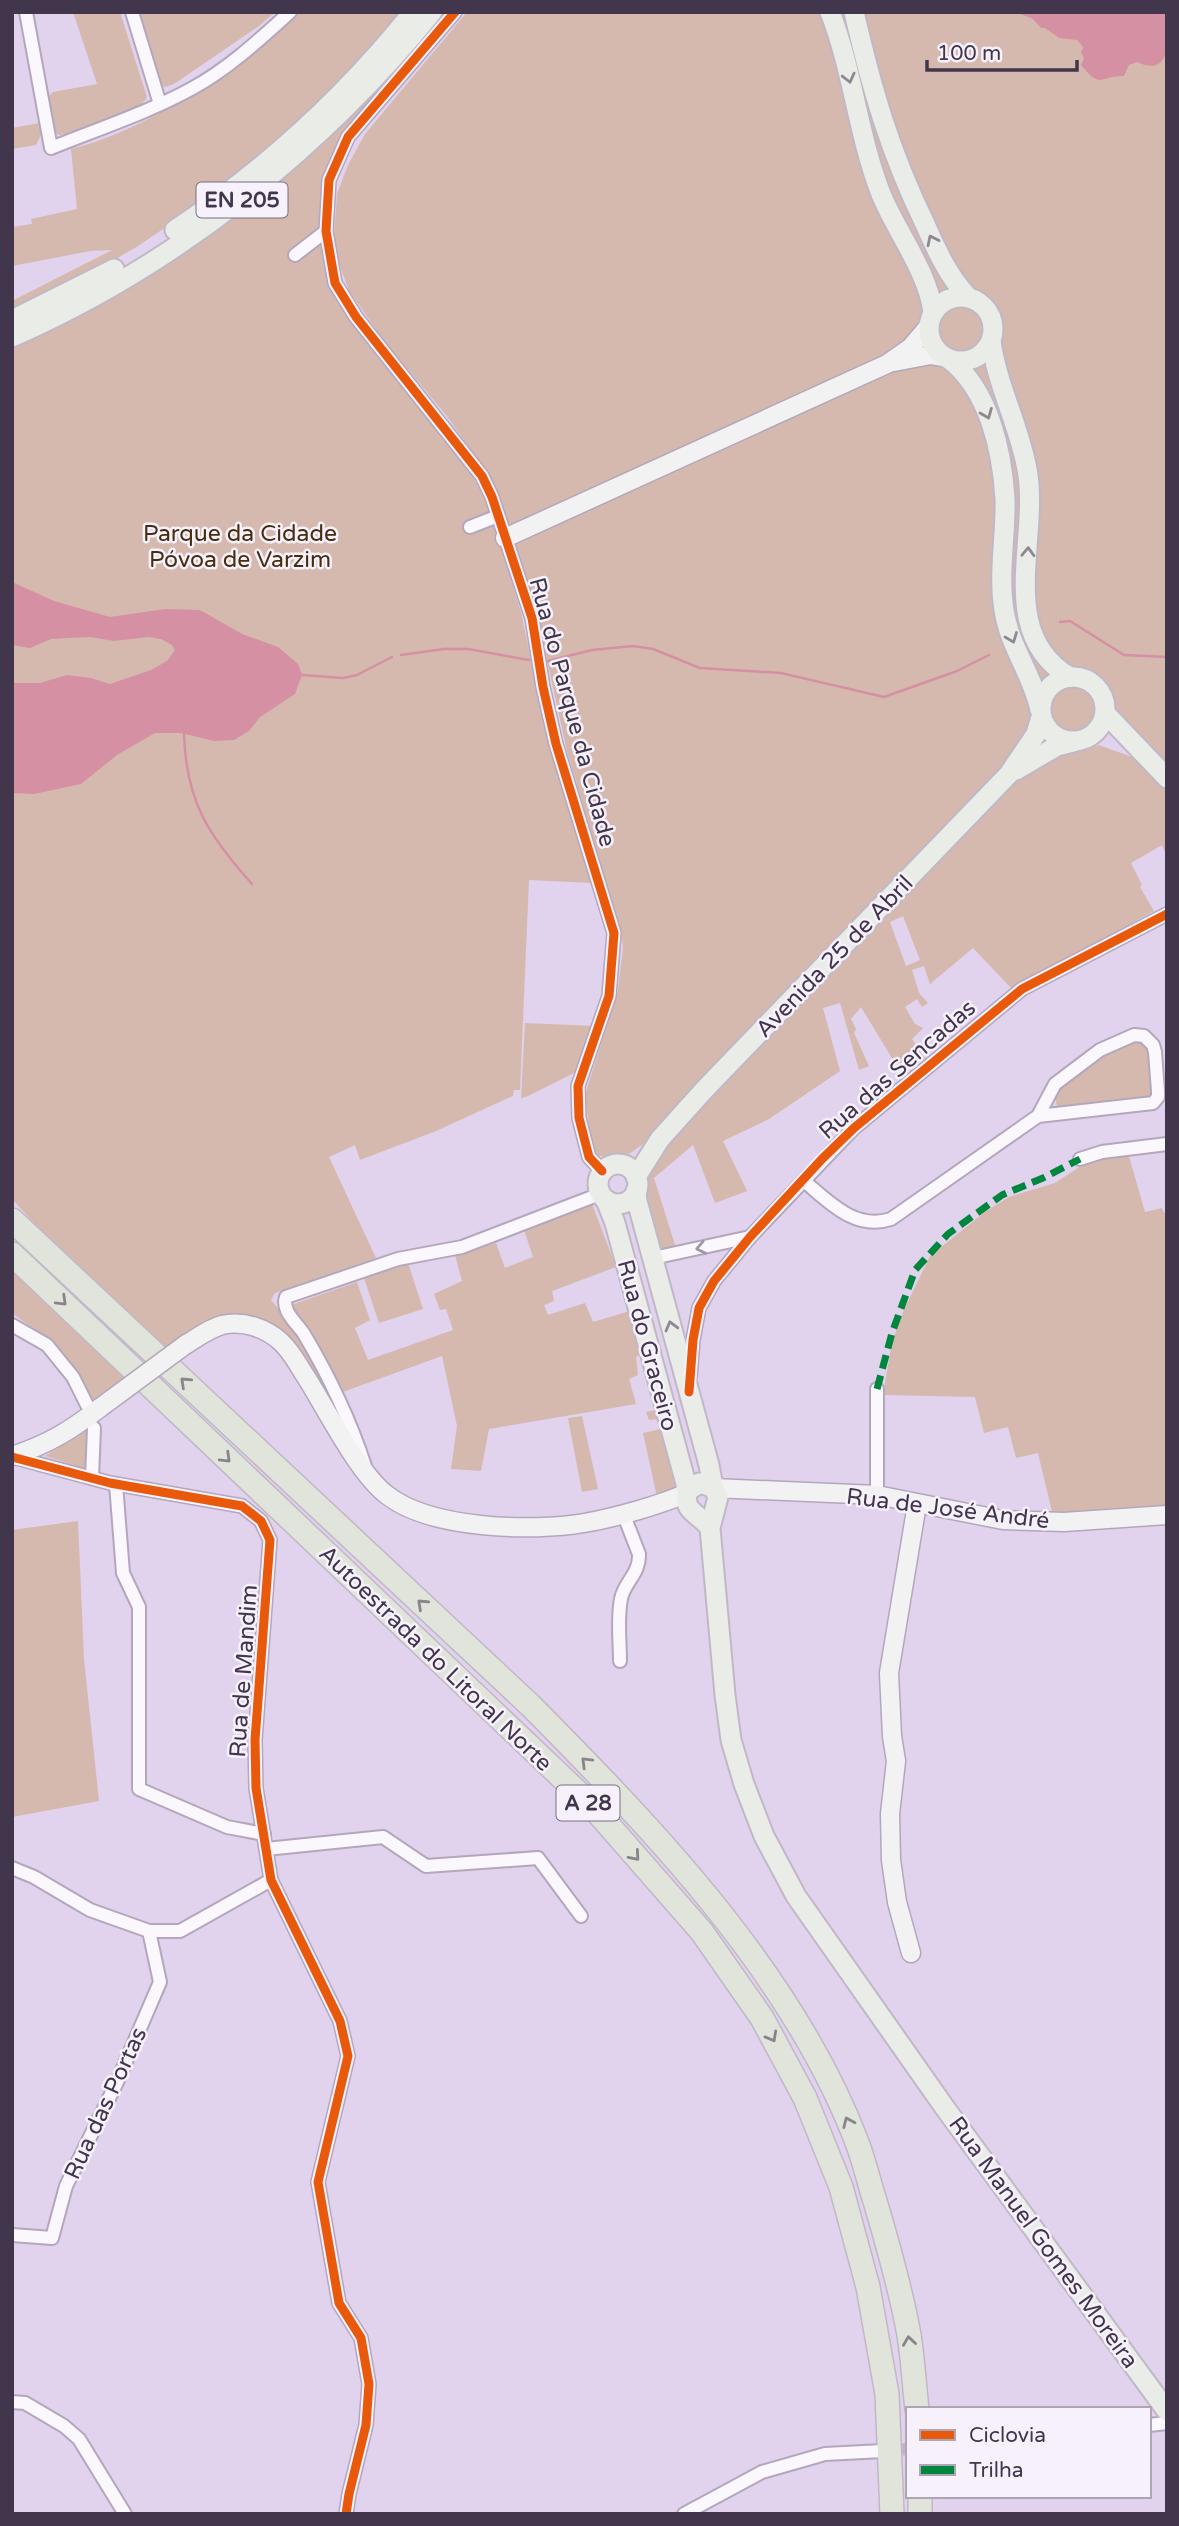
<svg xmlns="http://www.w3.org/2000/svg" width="1179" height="2526" font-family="'Varela Round',sans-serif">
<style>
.green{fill:#d5b9ae;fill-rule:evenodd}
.water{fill:#d590a4}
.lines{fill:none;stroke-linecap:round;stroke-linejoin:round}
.stream{stroke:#d590a4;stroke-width:2.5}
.street-tunnel{stroke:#c1b3cd;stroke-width:12;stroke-dasharray:12 6;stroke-linecap:butt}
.street-casing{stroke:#b3a7bd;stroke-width:16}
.secondary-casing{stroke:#b3a7bd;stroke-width:21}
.primary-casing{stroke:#c0b8c7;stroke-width:23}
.highway-casing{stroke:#c0b8c7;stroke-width:26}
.street{stroke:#faf8fc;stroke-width:12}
.secondary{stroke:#f3f2f2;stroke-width:18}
.primary{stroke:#eaece8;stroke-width:19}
.highway{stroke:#e0e4da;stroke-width:23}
.secondary-bridge-casing{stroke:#b3a7bd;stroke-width:21;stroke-linecap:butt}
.secondary-bridge{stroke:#f3f2f2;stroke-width:18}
.quiet{stroke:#00873e;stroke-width:7;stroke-dasharray:14 7;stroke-linecap:butt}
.cycleway-casing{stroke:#f7f1fc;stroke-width:13}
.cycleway{stroke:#e8590c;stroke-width:9}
.oneway{stroke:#8d8892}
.oneway2{stroke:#9e97a4}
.oneway3{stroke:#89848b}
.labels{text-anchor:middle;stroke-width:5;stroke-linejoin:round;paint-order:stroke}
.shield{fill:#f7f1fc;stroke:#786e80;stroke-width:2}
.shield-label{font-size:21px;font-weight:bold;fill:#41364b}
.park-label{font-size:23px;fill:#462d0c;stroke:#f7f1fc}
.street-label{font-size:23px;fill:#41364b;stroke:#f7f1fc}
</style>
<rect width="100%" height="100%" fill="#e1d2ed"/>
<g class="green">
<path d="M73,12H120L147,97C140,114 78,133 59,135L54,132L49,96L53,92L97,84Z"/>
<path d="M138,12H275L259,26L174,84L165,87L161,85Z"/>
<path d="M299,12H405L298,125L188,212L138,246L95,271L12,310V301L112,250L90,251L12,266V227L32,224L31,219L77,209L71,149C152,129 238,67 299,12Z"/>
<path d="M440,12H450L344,136L321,224L324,257L329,279L468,466L490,511L521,612L545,727L591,883L529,880L520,1090H514L513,1096L436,1131L360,1160L355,1145L329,1157L376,1258L275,1293L271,1300L299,1334L350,1435L279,1331L271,1324L258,1319L164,1350L62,1254L12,1199V344L184,249Z"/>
<path d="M467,12H824L922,293C924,320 920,329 902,348L509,532L499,505L493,481L446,415L385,342L349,291L337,258L334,236L337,194L348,165L365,134Z"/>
<path d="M835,12H848L950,287L936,294L887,193Z"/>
<path d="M859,12H1167V767L1115,717L1116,706L1113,694L1104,680L1086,668L1074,667L1058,662L1034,624L1035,496L999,344L1002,334L998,313L985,297L964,284L896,146Z"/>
<path d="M40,123L43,131L36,145L12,149V128Z"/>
<circle cx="960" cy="329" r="23"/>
<path d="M933,362L958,375L979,408L997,468L996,590L1030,707L1032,730L1028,740L656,1135L626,1156H599L595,1151L590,1135L585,1095L618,990L623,947L620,929L567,751L538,620L512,539L896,367Z"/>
<path d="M986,362L1018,450L1039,662L1051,673L1039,682L1010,611L1011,499L973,370Z"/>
<circle cx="1072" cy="710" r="23"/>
<path d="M1099,745L1132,757L1167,787V858L1162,845L1131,863L1142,885L1140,887L1154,911L1012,989L973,948L930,984L924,966L912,970L919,993L928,1003L922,1007L917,999L905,1007L915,1024L923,1028L912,1039L926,1060L924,1062L917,1054L898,1068L861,1007L851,1019L856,1029L854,1033L869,1066L859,1070L840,1003L823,1008L840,1071L769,1119L723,1141L747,1191L715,1203L693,1145L654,1178L676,1248L655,1252C646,1214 638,1195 653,1156L1031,766L1069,752L1086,750ZM903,916L920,960L906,966L890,922Z"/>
<path d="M525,1023L594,1026L576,1072L526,1097L521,1098Z"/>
<path d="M1136,1040C1141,1042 1143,1042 1146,1047C1153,1056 1155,1090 1150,1099L1059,1108L1057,1107L1055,1097L1057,1089L1103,1055Z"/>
<path d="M1128,1153L1145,1212L1162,1208L1164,1213L1167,1212V1506L1053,1516L1038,1453L1016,1458L1008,1427L984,1433L975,1397L883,1395L892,1342L904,1310L930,1256L985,1212L1009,1197L1055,1183L1087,1162Z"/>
<path d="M592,1204L616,1267L552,1291L554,1301L544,1305L548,1315L585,1303L593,1322L630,1311L642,1354L636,1357L638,1375L629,1379L636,1404L489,1429L481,1471L451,1469L457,1426L442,1356L340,1393L291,1305L357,1282L370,1320L355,1328L368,1360L453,1330L446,1309L440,1310L434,1294L462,1281L455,1255L496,1243L505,1268L533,1257L524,1230Z"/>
<path d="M12,1257L128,1378L94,1408L84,1383L48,1339L12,1313Z"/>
<path d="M408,1263L423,1309L379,1323L364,1278Z"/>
<path d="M656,1410L677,1486L675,1490L657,1497L643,1433L661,1429L658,1419L649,1420L646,1412Z"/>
<path d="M582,1416L598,1489L582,1492L568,1418Z"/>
<path d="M91,1428L90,1470L45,1456Z"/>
<path d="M78,1521L84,1659L99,1801L12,1817V1530Z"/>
</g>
<g class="water">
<path d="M1016,12H1167C1167,35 1174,79 1137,62L1129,65L1124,76C1098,76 1102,90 1081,65L1084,58L1081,53L1083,47L1077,40L1059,38L1045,28H1041L1033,19Z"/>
<path d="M12,582L54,601L110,617L165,609L200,610L242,634L278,647L298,664L302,675L295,694L260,717L249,731L234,740L214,741L181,733H155L117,755L81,784L34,794L12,793V683H40L67,675L91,678L110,684L151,670L167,661L175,650L172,645L161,639L148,637L114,641L90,637L51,639L30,648L12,645Z"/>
</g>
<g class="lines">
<g class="stream">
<path d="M1060,622L1070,621L1124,655L1167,657"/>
<path d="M401,655L444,649H468L529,660"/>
<path d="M548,661L592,650L633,646L653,649L700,668L781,673L884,697L957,671L989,655"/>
<path d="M302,675L343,678L357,675L392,657"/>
<path d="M184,734C186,801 208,835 252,884"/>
</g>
<path class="street-tunnel" d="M884,2451L908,2449"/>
<defs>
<g id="street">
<path d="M26,12L51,148C98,129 147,113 191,89C228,69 259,40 290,12"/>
<path d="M132,12L160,104"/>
<path d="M455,12L348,137L329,180L326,231L335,283L356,317L482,476L492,497L532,618L543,687L556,744L614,933L609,996L578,1086L579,1118L589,1157L602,1171"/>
<path d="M295,255L326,231"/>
<path d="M470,527L498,516"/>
<path d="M1080,1159L1102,1152L1167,1144"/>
<path d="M804,1181C828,1201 855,1231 891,1219L1038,1116L1055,1084L1100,1050L1134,1035L1144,1036L1153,1045L1155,1052L1158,1091V1097L1153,1103L1038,1116"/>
<path d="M653,1258L750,1237"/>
<path d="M12,1325L47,1345L73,1377L87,1405"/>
<path d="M690,1377L693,1340L699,1308L714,1281L750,1237L854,1128L1022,989L1167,914"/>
<path d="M13,1457L110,1483L242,1506L261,1521L270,1540L255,1740L256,1788L271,1880L340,2021L348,2056L318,2182L339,2303L361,2338L369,2384L366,2425L349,2494L346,2514"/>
<path d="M365,1466C350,1420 329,1376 304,1334C297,1323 281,1311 286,1297L398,1259L462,1247L600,1194"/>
<path d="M92,1478L94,1428"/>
<path d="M116,1484L123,1573L139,1607V1789L227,1827L264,1834"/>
<path d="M877,1495V1389"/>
<path d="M620,1661C620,1641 617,1619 621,1599C624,1582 640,1574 639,1554L623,1513"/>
<path d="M266,1849L383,1837L426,1866L538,1858L581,1916"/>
<path d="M12,1868L34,1877L90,1910L149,1931H180L271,1880"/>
<path d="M12,2235L52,2238L66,2186L117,2082L160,1982L149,1931"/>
<path d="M12,2402L25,2403L64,2426L79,2439L125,2514"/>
<path d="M1149,2425L1167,2423"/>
<path d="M684,2514L762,2472L825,2454L883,2451"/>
</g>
<g id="secondary">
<path d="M894,362L931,355L944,357"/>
<path d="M505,538L887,364L910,348L928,327"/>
<path d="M185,1345C197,1338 208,1329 222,1325C243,1320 266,1328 281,1342C292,1352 298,1365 306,1377C327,1410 358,1473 387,1495C430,1529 532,1532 584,1523C614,1518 660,1505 687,1493"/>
<path d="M12,1456C49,1444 71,1430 101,1407"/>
<path d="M714,1488L877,1495L1003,1520L1064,1522L1167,1515"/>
<path d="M911,1953L897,1902L891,1860L890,1814L896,1761L892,1736L889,1673L917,1504"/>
</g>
<g id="primary">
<path d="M830,12C853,71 858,135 881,194C896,231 928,272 933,312"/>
<path d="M854,12C872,90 890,152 925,224C937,251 948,276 968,297"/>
<path d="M175,230C265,170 345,97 413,12"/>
<circle cx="961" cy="329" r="32"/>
<path d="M12,320L114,269"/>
<path d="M12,337C174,266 321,149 432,12"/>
<path d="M991,341C997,385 1019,425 1027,469C1040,539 995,633 1070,677"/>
<path d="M949,359C989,390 1002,450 1005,499C1006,536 998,573 1004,610C1009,646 1033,675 1040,710"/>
<circle cx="1073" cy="709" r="32"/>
<path d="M1105,713L1167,778"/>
<path d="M1016,770L1057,746L1073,742"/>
<circle cx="618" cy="1184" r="20"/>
<path d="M636,1177L660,1139L705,1089L1009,774L1036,734L1041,717"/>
<path d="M636,1191L637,1201L709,1465L713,1487"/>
<path d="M606,1200L615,1223L688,1491"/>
<path d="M710,1528C700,1514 681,1511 688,1491L699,1483L713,1487L718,1497L710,1528L725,1695L731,1740L744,1784L764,1836L796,1896L945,2108L1167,2411"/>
</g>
<g id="highway">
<path d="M12,1220L531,1706C656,1832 795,1977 858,2145C865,2164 869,2183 875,2201C888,2245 901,2290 909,2335C913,2359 914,2384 917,2409"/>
<path d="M12,1254L591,1805L702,1932L762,2018L805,2098L841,2187L868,2287L887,2394L892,2514"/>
<path d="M920,2514V2496"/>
</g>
</defs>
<use href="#street" class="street-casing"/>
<use href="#secondary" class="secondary-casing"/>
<use href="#primary" class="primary-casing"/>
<use href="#highway" class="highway-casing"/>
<use href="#street" class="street"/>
<use href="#secondary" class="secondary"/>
<use href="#primary" class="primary"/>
<use href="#highway" class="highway"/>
<defs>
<path id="secondary-bridge" d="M101,1407L185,1345"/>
</defs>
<use href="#secondary-bridge" class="secondary-bridge-casing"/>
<use href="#secondary-bridge" class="secondary-bridge"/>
<path class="quiet" d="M877,1389L892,1333L915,1270L948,1234L1002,1195L1043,1178L1080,1159"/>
<defs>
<g id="cycleway">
<path d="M455,12L348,137L329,180L326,231L335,283L356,317L482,476L492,497L532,618L543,687L556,744L614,933L609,996L578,1086L579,1118L589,1157L602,1171"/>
<path d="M689,1392L693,1340L699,1308L714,1281L750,1237L822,1159L854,1128L1022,989L1167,914"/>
<path d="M12,1457L110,1483L242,1506L261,1521L270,1540L255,1740L256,1788L271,1880L340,2021L348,2056L318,2182L339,2303L361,2338L369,2384L366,2425L349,2494L346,2514"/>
</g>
</defs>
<use href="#cycleway" class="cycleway-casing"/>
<use href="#cycleway" class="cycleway"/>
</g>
<defs><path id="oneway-chevron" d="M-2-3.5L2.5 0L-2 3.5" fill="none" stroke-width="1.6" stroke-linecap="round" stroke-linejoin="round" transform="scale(1.75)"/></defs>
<g class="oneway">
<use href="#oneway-chevron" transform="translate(849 78) rotate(76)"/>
<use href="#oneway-chevron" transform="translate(932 240) rotate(-116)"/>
<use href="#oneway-chevron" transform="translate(987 414) rotate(68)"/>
<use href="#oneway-chevron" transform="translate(1028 552) rotate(-88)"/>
<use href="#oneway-chevron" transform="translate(1012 638) rotate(69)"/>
<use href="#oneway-chevron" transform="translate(671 1326) rotate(-105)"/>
</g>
<use class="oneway2" href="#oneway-chevron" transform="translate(701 1248) rotate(168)"/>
<g class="oneway3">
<use href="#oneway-chevron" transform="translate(62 1301) rotate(44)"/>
<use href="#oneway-chevron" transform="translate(185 1382) rotate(-137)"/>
<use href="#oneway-chevron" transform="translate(226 1458) rotate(44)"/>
<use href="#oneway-chevron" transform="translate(422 1604) rotate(-137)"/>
<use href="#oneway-chevron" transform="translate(586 1762) rotate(-135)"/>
<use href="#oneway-chevron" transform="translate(635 1856) rotate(49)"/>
<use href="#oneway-chevron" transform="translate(772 2037) rotate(61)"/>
<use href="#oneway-chevron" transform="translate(848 2122) rotate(-114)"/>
<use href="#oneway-chevron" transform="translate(909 2341) rotate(-98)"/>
</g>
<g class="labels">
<g class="shield">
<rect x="196.5" y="182.5" width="91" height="35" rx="5"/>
<rect x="556.5" y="1785.5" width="63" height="35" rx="5"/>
</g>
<g class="shield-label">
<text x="242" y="207">EN 205</text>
<text x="588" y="1810">A 28</text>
</g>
<g class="park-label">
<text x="240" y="541">Parque da Cidade<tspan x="240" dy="26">Póvoa de Varzim</tspan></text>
</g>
<g class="street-label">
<text transform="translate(573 712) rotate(75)" y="8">Rua do Parque da Cidade</text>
<text transform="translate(834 956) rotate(-46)" y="8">Avenida 25 de Abril</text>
<text transform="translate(897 1069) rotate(-41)" y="8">Rua das Sencadas</text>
<text transform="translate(648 1345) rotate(75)" y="8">Rua do Graceiro</text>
<text transform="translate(948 1508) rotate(7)" y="8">Rua de José André</text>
<text transform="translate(436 1658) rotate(44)" y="8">Autoestrada do Litoral Norte</text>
<text transform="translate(243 1671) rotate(-86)" y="8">Rua de Mandim</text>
<text transform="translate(105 2103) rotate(-65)" y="8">Rua das Portas</text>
<text transform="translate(1044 2242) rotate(54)" y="8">Rua Manuel Gomes Moreira</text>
</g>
</g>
<rect width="1179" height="2526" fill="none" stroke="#41364b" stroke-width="28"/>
<rect x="906" y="2407" width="245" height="91" fill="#f7f1fc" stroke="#aea6b5" stroke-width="2"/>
<rect x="920" y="2430" width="35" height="10" fill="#e8590c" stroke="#aea6b5" stroke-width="2"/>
<text x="969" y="2442" font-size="21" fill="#41364b">Ciclovia</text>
<rect x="920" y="2465" width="35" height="10" fill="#00873e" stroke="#aea6b5" stroke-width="2"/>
<text x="969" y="2477" font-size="21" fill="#41364b">Trilha</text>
<path d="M927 60v10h150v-10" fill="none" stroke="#41364b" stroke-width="3.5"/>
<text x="937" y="60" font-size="21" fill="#41364b" stroke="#f7f1fc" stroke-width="5" paint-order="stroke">100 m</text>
</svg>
